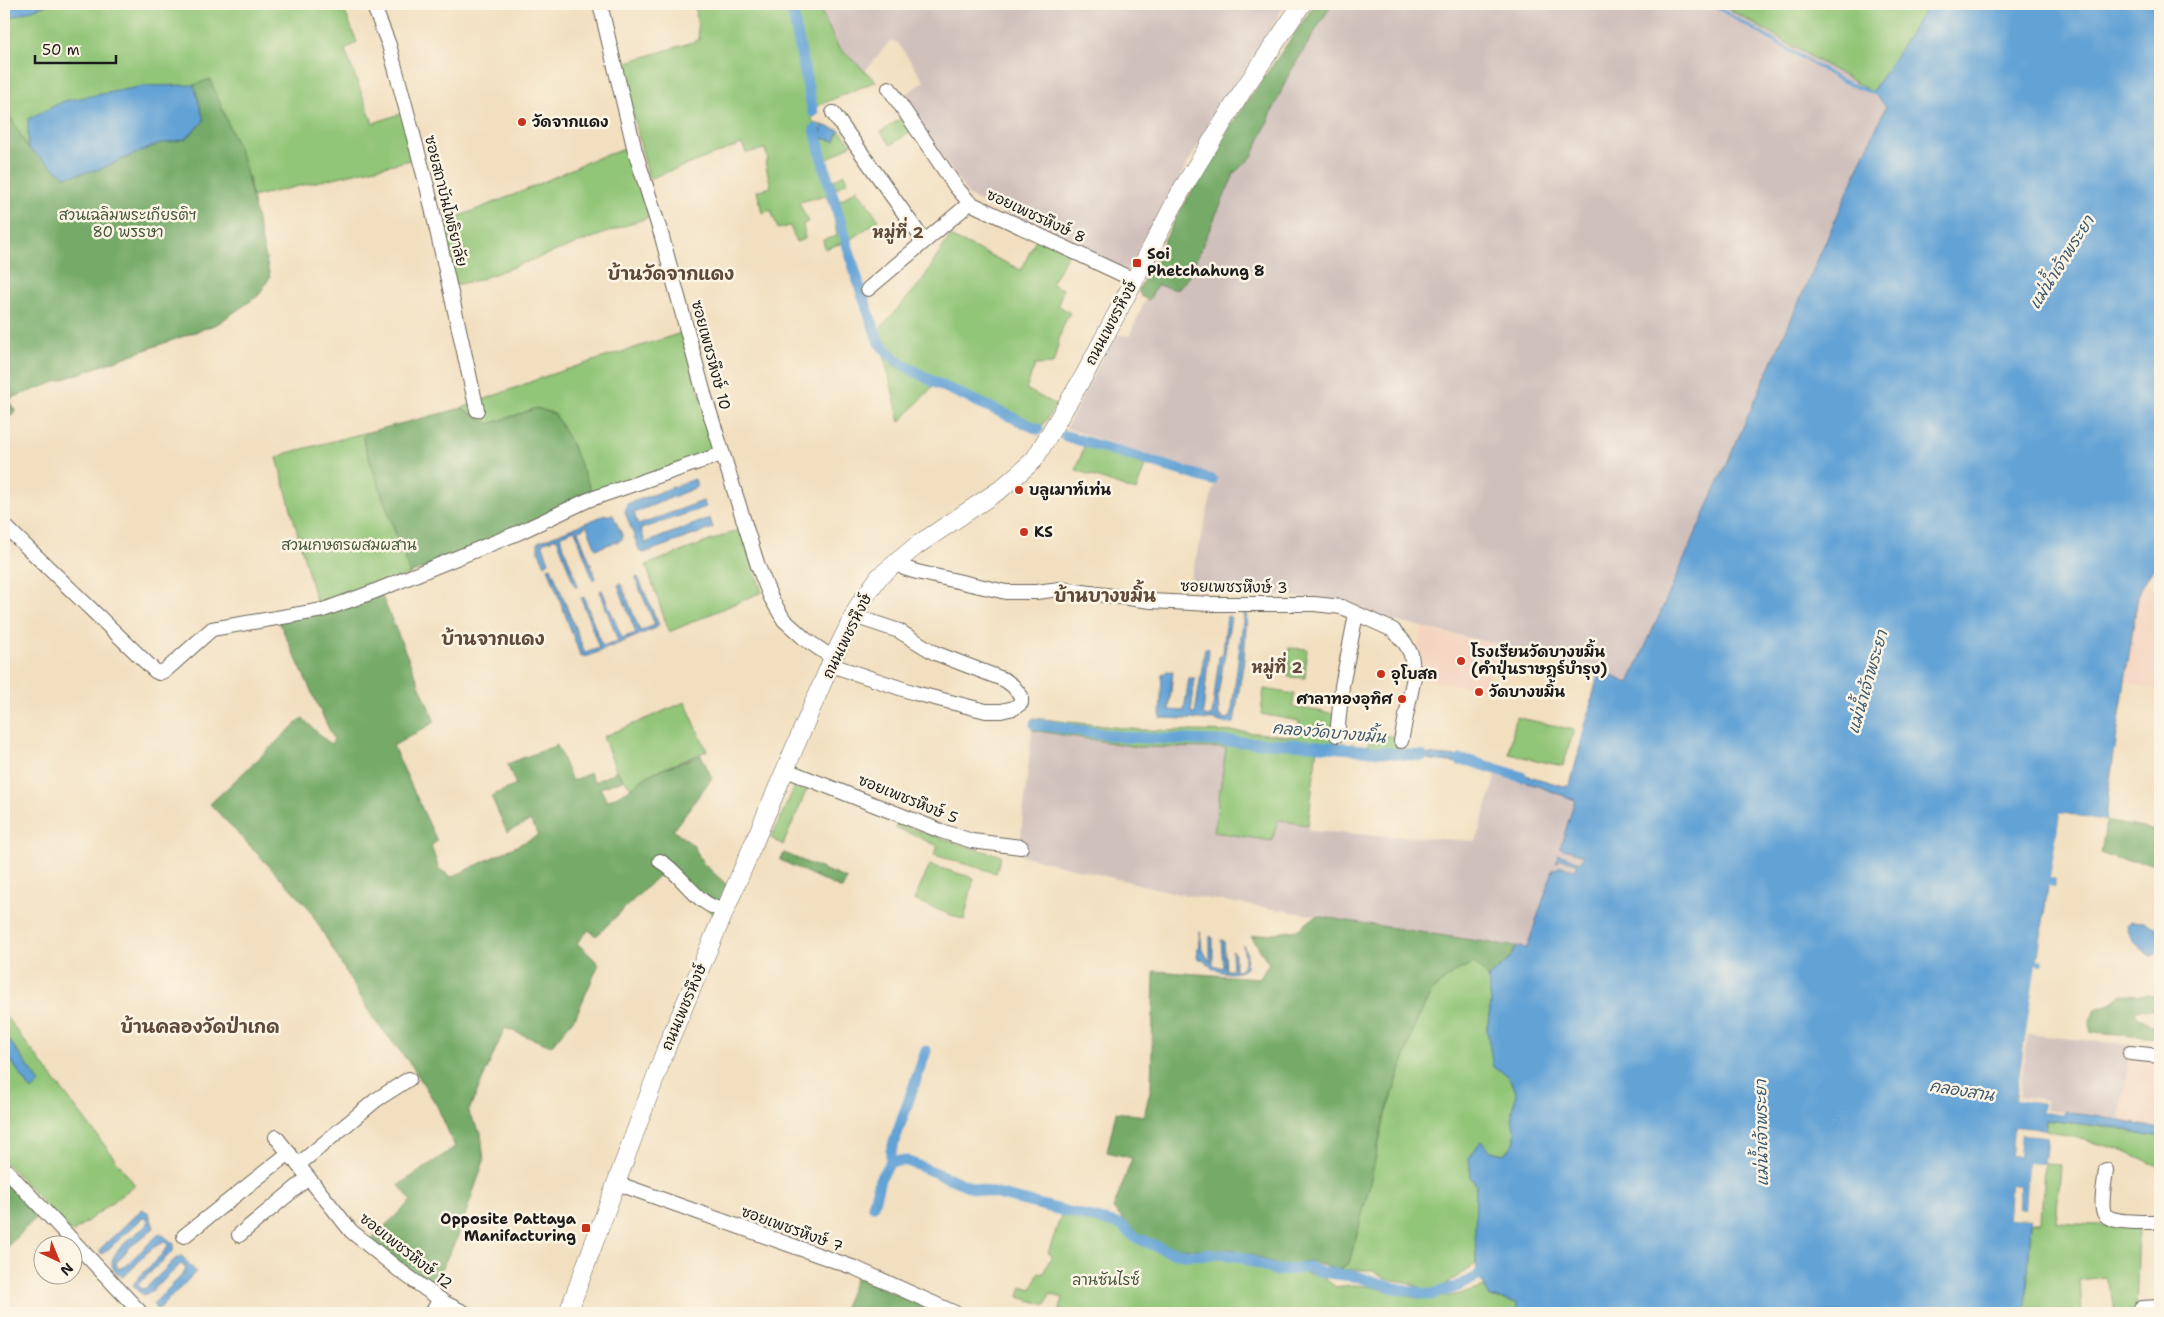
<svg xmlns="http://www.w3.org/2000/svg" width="2164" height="1317" font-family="'Shantell Sans','Playpen Sans Thai',sans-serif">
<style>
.built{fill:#f4d3c0}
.industrial{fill:#d0c0bc}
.green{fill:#91c577;stroke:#56704a}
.forest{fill:#74aa68;stroke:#486342}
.water{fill:#62a2d5;stroke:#3f5f78}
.pier{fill:#f2dfc0}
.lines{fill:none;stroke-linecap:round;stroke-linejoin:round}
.stream{stroke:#62a2d5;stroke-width:3}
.canal{stroke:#62a2d5;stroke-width:11}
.minor-casing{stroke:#676055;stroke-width:16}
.major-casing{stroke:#676055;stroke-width:19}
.minor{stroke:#fff;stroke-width:14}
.major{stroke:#fff;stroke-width:18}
.poi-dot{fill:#c8321e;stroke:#fcf5e5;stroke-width:2}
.labels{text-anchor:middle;stroke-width:5;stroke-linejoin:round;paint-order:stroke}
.poi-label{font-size:15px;font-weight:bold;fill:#1c1c1c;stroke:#fcf5e5;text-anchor:start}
.street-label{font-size:15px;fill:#1c1c1c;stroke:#fcf5e5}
.park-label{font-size:15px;fill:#45573c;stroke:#fcf5e5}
.neighbourhood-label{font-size:16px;font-weight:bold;fill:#5f493a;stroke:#fcf5e5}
.water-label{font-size:16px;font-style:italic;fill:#3c586f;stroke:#fcf5e5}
.quarter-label{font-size:18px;font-weight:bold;fill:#5f493a;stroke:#fcf5e5}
</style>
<rect width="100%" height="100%" fill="#fcf5e5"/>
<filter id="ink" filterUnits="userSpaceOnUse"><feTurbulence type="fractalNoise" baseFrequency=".02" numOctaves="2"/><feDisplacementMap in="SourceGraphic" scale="10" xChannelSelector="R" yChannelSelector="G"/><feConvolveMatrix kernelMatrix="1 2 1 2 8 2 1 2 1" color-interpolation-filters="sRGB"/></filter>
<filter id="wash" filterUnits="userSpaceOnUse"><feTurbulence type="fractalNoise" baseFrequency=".0096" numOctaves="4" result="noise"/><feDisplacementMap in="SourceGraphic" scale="20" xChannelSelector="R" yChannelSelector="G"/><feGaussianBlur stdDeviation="1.12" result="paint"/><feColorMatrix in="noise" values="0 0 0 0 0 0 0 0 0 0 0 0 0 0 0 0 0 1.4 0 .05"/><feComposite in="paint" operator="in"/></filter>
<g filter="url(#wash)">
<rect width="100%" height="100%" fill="#f2dfc0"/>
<g class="built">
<path d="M2144,583L2160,590V691L2126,681L2138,596Z"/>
<path d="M1422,628L1507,647L1502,667L1492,665L1486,692L1417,677L1419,644Z"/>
<path d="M2129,1056L2160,1058V1129L2120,1121Z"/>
</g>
<g class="industrial">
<path d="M819,4H1286L1205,133L1127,270L969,196L902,97L924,81L898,43L890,41L865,71L840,50L820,9Z"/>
<path d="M1325,4H1720L1872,92L1886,106L1629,683L1599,671L1506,651L1507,646L1375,617L1335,600L1188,588L1216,478L1066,428L1115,334L1129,336L1150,290Z"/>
<path d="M1032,730L1138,747L1226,748L1214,832L1272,841L1278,820L1308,825L1309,831L1476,841L1496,776L1507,775L1575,800L1560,848L1584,855L1582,862L1558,858V860L1561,858L1577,863L1576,870L1561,866L1553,870L1527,949L1179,894L1019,855Z"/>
<path d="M2026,1034L2131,1045L2120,1121L2064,1111L2063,1115L2043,1112L2044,1103L2016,1099Z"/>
</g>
<g class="green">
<path d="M49,4H342L357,42L345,50L373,123L403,113L415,159L252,197L249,176L259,295L217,324L8,399L15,411L4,423V20Z"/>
<path d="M695,4H819L820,9L838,47L876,81L810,109L813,123L822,125L823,128L839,130L852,144L824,162L831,182L844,174L848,181L833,191L840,201L857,189L879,220L848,241L825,249L823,240L837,236L833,211L826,196L799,202L808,222L803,224L805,239L796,242L790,226L778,229L771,210L762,213L757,191L771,187L765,162L768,160L765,149L746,153L742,144L649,179L621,64L699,40Z"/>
<path d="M1720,4H1926L1928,5L1872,92Z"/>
<path d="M901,118L911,131L891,145L881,132Z"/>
<path d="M634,146L649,217L478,280L454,285L442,218L460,216L528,189L591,160Z"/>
<path d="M950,236L1021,270L1037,237L1069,252L1051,284L1063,289L1058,305L1070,313C1059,329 1059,345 1053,364L1035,365L1026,389L1056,405L1037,434L933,386L900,422L878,331L922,281Z"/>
<path d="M681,333L715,443L716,450L591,495L572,445L555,414L537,408L489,424L462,408L546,376Z"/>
<path d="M368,432L363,437L364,444L410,574L353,596L317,605L277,458L287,453Z"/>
<path d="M1085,444L1145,465L1136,491L1076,470Z"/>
<path d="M741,529L762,592L669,632L646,565Z"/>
<path d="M1289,648L1307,649L1305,678L1288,677Z"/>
<path d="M1264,689L1294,694L1293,707L1337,714L1334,742L1368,746L1370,734L1400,737L1398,749L1408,750L1407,757L1317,748L1308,825L1278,820L1272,841L1214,832L1226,748L1138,747L1032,730L1033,718L1141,730L1245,732L1298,737L1299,721L1261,714Z"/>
<path d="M685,702L707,751L650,774L631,788L616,770L603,737Z"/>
<path d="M1516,717L1574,730L1563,766L1509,754Z"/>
<path d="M796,784L807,789L783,845L771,838Z"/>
<path d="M897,824L978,850L1001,855L996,873L934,855L938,846L895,827Z"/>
<path d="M930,865L974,878L964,920L914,900Z"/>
<path d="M1474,963L1488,977L1491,1002L1487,1029L1493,1066C1504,1071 1516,1082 1516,1096C1516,1101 1512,1106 1512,1111C1511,1129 1524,1142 1503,1154L1491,1151L1481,1141L1469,1158L1471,1177L1476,1185V1264L1445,1285L1429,1291L1407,1282L1387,1279L1371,1270H1338L1349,1263L1367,1196L1383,1124L1415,1025L1432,991L1454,972Z"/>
<path d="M4,1014L135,1185L72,1233L4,1161V1051L32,1090L40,1083L4,1033Z"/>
<path d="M2045,1120L2109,1127L2160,1137V1167L2125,1151L2047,1130Z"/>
<path d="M2044,1164L2061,1165L2056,1223L2139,1227L2136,1313H2117L2105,1277L2080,1280L2082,1312L2026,1309L2031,1222H2041Z"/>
<path d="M1062,1213L1117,1227L1124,1230L1134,1240L1153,1249L1179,1257H1221L1243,1261L1276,1273L1300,1272L1321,1276L1336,1287C1367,1281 1383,1291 1412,1297C1433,1301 1464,1294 1485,1287L1490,1297L1517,1303L1519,1313H1059L1063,1298L1050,1294L1046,1305L1019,1297L1022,1286L1032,1289L1038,1273L1043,1274L1052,1255L1048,1253Z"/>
</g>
<g class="forest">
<path d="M1315,4H1332L1289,74L1252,157L1235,172L1189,276L1178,290L1157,285L1149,300L1142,297L1138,291L1177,216L1233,122Z"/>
<path d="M210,79L244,162L270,277L259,295L217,324L8,399L15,411L4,423V106L28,148L100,169L158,144L186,139L204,121L194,85Z"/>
<path d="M462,408L489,424L537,408L555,414L572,445L591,490L537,519L410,574L364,444L363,437L368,432Z"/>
<path d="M381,594L435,722L393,746L437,841L431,846L439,869L452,877L539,835L530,821L507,832L491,796L516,785L507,764L557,745L572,781L590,773L594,782L612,774L616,770L623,780L600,788L607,801L627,791L650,774L701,755L712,778L673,830L693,845L703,863L727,885L715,916L673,879L658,876L596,936L589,930L577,943L599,964L576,1016L551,1046L505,1028L468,1113L481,1133L484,1161L458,1236L433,1286L370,1240L411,1201L399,1185L455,1147L437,1106L412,1066L373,1018L308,907L210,804L302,718L330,744L334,740L279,622Z"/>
<path d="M2106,821L2152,830L2160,834V864L2115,859L2101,853Z"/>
<path d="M784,853L847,879L842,889L780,860Z"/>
<path d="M1316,916L1517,947L1507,962L1488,977L1474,963L1454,972L1432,991L1415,1025L1383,1123L1367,1196L1349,1263L1338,1270L1310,1261L1281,1267L1255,1256L1229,1249L1206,1250L1167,1247L1137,1234L1113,1209L1132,1158L1107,1152L1116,1112L1144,1116L1151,1087L1154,971L1259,978L1269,964L1251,936L1297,930Z"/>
<path d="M2122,994L2160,996V1011L2138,1009L2135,1014L2160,1031V1038L2091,1033L2089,1022L2096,1009L2110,1004Z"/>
<path d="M4,1176L40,1214L4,1250Z"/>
<path d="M856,1277L938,1313H862L844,1307Z"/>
</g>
<g class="water">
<path d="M4,4H49L4,20Z"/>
<path d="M1926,4H2160V559L2144,583L2138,596L2109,787L2106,821L2060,813L2051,878L2057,879L2055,887H2048L2038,958L2043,959V965L2037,964L2016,1098L2045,1103L2044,1112L2063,1115V1111L2095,1115L2160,1129V1137L2109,1127L2045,1120L2047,1130L2014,1127L2012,1155L2019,1156L2021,1134L2047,1136L2044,1164H2028L2025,1210L2018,1209L2019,1186L2011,1185L2009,1218L2031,1219L2026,1309L2021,1313H1519L1517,1303L1490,1297L1477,1273L1475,1233L1476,1185L1471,1177L1469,1158L1481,1141L1491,1151L1503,1154C1524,1142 1511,1129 1512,1112C1512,1106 1516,1101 1516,1096C1516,1082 1504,1071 1493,1067L1487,1029L1491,1002L1488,977L1507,962L1517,947L1527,948L1553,870L1561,866L1576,869L1577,863L1561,859L1556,863L1558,854L1581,862L1584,855L1560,848L1575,800L1507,775L1509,770L1563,786H1570L1599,671L1629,683L1886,106L1872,92L1928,5Z"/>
<path d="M194,85L204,121L185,139L158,144L100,169L66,177L28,148V119L64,101L144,86Z"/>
<path d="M822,125L839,130L835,141L821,138Z"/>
<path d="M695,479L697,487L634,513L638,525L703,501L706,507L641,529L645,543L710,518L713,528L644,553L640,552L625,512L627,504Z"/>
<path d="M605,515H613L623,537L621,540L596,549L587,526L578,531L596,578L593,580L575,530L560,536L578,586L575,587L557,538L542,543L549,562L545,565L538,550V542Z"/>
<path d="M551,567L585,653L599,648L581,598L584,597L601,644L605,646L618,641L600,591L602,590L622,638L636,633L618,585L621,583L640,631L655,625L635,578L638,577L659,625L656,628L586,657L580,655L548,568Z"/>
<path d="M1244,613H1247L1244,658L1234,723L1227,724L1214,720L1160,718L1162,675L1167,671L1173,672L1169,710L1184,711L1189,678H1195L1191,713L1195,714L1205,648L1209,649L1203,714L1207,717L1212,715L1219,657L1223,653L1227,616L1231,617L1218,695L1219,716L1225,719L1231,717Z"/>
<path d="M1408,753L1472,758L1476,759L1474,765L1407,757Z"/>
<path d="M2130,921L2144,922L2160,929V950L2150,956C2140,947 2128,939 2126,925Z"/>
<path d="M1200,931L1202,949L1210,962V936L1213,938V965L1223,968L1221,940L1224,941L1226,970H1233L1232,951L1235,954V971L1241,970L1245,959L1243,945L1247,954L1246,968C1239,975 1223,974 1214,969C1207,965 1206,960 1197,958Z"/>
<path d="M4,1033L40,1083L32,1091L4,1051Z"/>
<path d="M142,1209L149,1213L154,1228L130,1247L116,1263L118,1269L125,1266L160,1233L174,1244L173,1251L138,1284L140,1289L146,1288L175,1259L182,1256L196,1272L160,1308L156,1309L153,1304L183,1274L186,1267L181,1264L153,1290L144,1295L139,1292L133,1285C143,1270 159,1260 169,1245L166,1242C147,1246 138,1266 123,1277C92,1261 135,1236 148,1224L147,1218H143L105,1252L101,1254L99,1250Z"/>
</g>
<g class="pier">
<path d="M2060,813L2106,821V823L2062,816L2053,876L2059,878L2058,888L2056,890L2051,889L2040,956L2045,957L2046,960L2044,967H2038L2019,1096L2046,1100V1110L2061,1112L2064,1109L2063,1115L2043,1112L2044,1103L2016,1099L2036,964L2042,965L2043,960L2038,959L2049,886L2055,887L2056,879L2050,878Z"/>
<path d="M2014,1127L2047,1130V1132L2016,1130L2014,1153H2017L2020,1132L2047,1134V1136L2021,1134L2019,1156L2012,1155Z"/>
<path d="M2028,1163L2044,1164V1167L2030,1166L2027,1212L2016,1211L2017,1188H2013L2012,1215L2032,1216L2033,1222H2031V1219L2009,1218L2011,1185L2019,1186L2018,1209L2025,1210Z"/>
</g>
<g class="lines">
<path class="stream" d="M1711,4L1840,80L1877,95"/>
<g class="canal">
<path d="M791,4L813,112"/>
<path d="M815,129L822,159L859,285L879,343L898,362L934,382L1038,429"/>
<path d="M1066,436L1212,480"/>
<path d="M1035,724L1124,737L1310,745L1422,756"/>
<path d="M1460,760L1470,761L1522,777"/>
<path d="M891,1161V1151L926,1051"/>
<path d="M873,1206L880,1179L891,1161H907L973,1188L1121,1225L1135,1237L1167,1251L1190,1255L1221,1254L1241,1257L1277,1271L1308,1267L1321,1272L1359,1277L1395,1288L1431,1295L1459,1286L1491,1269"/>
</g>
</g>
</g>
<g filter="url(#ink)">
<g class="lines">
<defs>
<g id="minor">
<path d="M373,4L389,45L428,190L477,410"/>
<path d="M600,4L635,151L662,237L704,394L758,566L771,598L784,620L805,639L833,658"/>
<path d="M889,88L956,187L970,203L1134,280"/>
<path d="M833,113L924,241"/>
<path d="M868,289L970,203"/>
<path d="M4,525L155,671L159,673L166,670L212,629L323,610L373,592L520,532L588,500L722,454"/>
<path d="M897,562L904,568L917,572L1006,592H1036L1060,589L1151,601L1212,604H1314L1342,607L1393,630L1405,643L1411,654L1414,677L1401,741"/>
<path d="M831,665L915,693L986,711H1001L1014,708L1021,703V696L1013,686L1005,680L935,653L899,631L854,616"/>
<path d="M1337,735L1342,686L1356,614"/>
<path d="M786,770L941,831L972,841L1021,847"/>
<path d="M660,861C683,874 697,908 726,910"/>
<path d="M2130,1053L2160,1056"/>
<path d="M276,1137L351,1231L399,1270L445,1303L465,1313"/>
<path d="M298,1165L376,1100L409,1079"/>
<path d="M4,1168L141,1313"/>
<path d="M2106,1170C2105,1180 2100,1204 2104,1213C2108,1224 2149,1222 2160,1222"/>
<path d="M616,1183L855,1268L955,1313"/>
<path d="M239,1235L308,1178"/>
<path d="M184,1236L289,1153"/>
<path d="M2141,1308L2160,1307"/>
<path d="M432,1313L440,1299"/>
</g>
<path id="major" d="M568,1313L667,1046L833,658L859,605L879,577L916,546L1001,489L1034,460L1085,374L1181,191L1243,90L1302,4"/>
</defs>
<use href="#minor" class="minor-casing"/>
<use href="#major" class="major-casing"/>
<use href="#minor" class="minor"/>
<use href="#major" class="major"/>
</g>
</g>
<g class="poi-dot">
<circle cx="522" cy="122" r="5"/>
<rect x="1132" y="258" width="10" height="10" rx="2.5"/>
<circle cx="1019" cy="490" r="5"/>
<circle cx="1024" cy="532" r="5"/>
<circle cx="1461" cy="661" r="5"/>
<circle cx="1381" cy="674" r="5"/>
<circle cx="1479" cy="692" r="5"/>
<circle cx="1402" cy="699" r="5"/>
<rect x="581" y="1223" width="10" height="10" rx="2.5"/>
</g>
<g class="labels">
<g class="poi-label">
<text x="532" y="127">วัดจากแดง</text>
<text x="1147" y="259">Soi<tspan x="1147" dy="17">Phetchahung 8</tspan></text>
<text x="1029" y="495">บลูเมาท์เท่น</text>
<text x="1034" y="537">KS</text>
<text x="1471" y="657">โรงเรียนวัดบางขมิ้น<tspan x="1471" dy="17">(คำปุ่นราษฎร์บำรุง)</tspan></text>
<text x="1391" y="679">อุโบสถ</text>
<text x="1489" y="697">วัดบางขมิ้น</text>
<text x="1392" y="704" text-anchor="end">ศาลาทองอุทิศ</text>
<text x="576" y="1224" text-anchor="end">Opposite Pattaya<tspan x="576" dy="17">Manifacturing</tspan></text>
</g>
<g class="street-label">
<text transform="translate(446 201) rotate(76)" y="5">ซอยสถาบันโพธิยาลัย</text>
<text transform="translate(1036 216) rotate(25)" y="5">ซอยเพชรหึงษ์ 8</text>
<text transform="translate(1111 323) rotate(-62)" y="5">ถนนเพชรหึงษ์</text>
<text transform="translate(711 355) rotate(75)" y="5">ซอยเพชรหึงษ์ 10</text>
<text transform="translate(1234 587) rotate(1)" y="5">ซอยเพชรหึงษ์ 3</text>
<text transform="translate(847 636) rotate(-64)" y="5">ถนนเพชรหึงษ์</text>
<text transform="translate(908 799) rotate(22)" y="5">ซอยเพชรหึงษ์ 5</text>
<text transform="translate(684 1007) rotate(-67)" y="5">ถนนเพชรหึงษ์</text>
<text transform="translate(792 1229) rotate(20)" y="5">ซอยเพชรหึงษ์ 7</text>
<text transform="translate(406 1251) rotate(38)" y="5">ซอยเพชรหึงษ์ 12</text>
</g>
<g class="park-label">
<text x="128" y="220">สวนเฉลิมพระเกียรติฯ<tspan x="128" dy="17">80 พรรษา</tspan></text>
<text x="349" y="550">สวนเกษตรผสมผสาน</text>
<text x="1106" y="1285">ลานซันไรซ์</text>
</g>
<g class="neighbourhood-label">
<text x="898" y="238">หมู่ที่ 2</text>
<text x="1277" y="673">หมู่ที่ 2</text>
</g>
<g class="water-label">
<text transform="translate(2061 262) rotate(-58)" y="6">แม่น้ำเจ้าพระยา</text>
<text transform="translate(1867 682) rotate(-74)" y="6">แม่น้ำเจ้าพระยา</text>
<text transform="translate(1329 732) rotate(5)" y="6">คลองวัดบางขมิ้น</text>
<text transform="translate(1962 1090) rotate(9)" y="6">คลองสาน</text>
<text transform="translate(1761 1133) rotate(-91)" y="6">แม่น้ำเจ้าพระยา</text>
</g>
<g class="quarter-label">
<text x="671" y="280">บ้านวัดจากแดง</text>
<text x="1105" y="602">บ้านบางขมิ้น</text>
<text x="493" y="645">บ้านจากแดง</text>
<text x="200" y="1033">บ้านคลองวัดป่าเกด</text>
</g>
</g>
<rect width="2164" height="1317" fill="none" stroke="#fcf5e5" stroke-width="20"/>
<g transform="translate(58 1260) rotate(136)"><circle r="24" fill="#fcf5e5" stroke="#a29e95"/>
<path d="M0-4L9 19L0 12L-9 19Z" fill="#c8321e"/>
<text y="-8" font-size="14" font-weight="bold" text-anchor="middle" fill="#1c1c1c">N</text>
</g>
<path d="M35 55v8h81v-8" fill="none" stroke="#1c1c1c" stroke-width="2.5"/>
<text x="42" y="55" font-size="15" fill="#1c1c1c" stroke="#fcf5e5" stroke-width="4" paint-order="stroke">50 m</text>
</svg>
